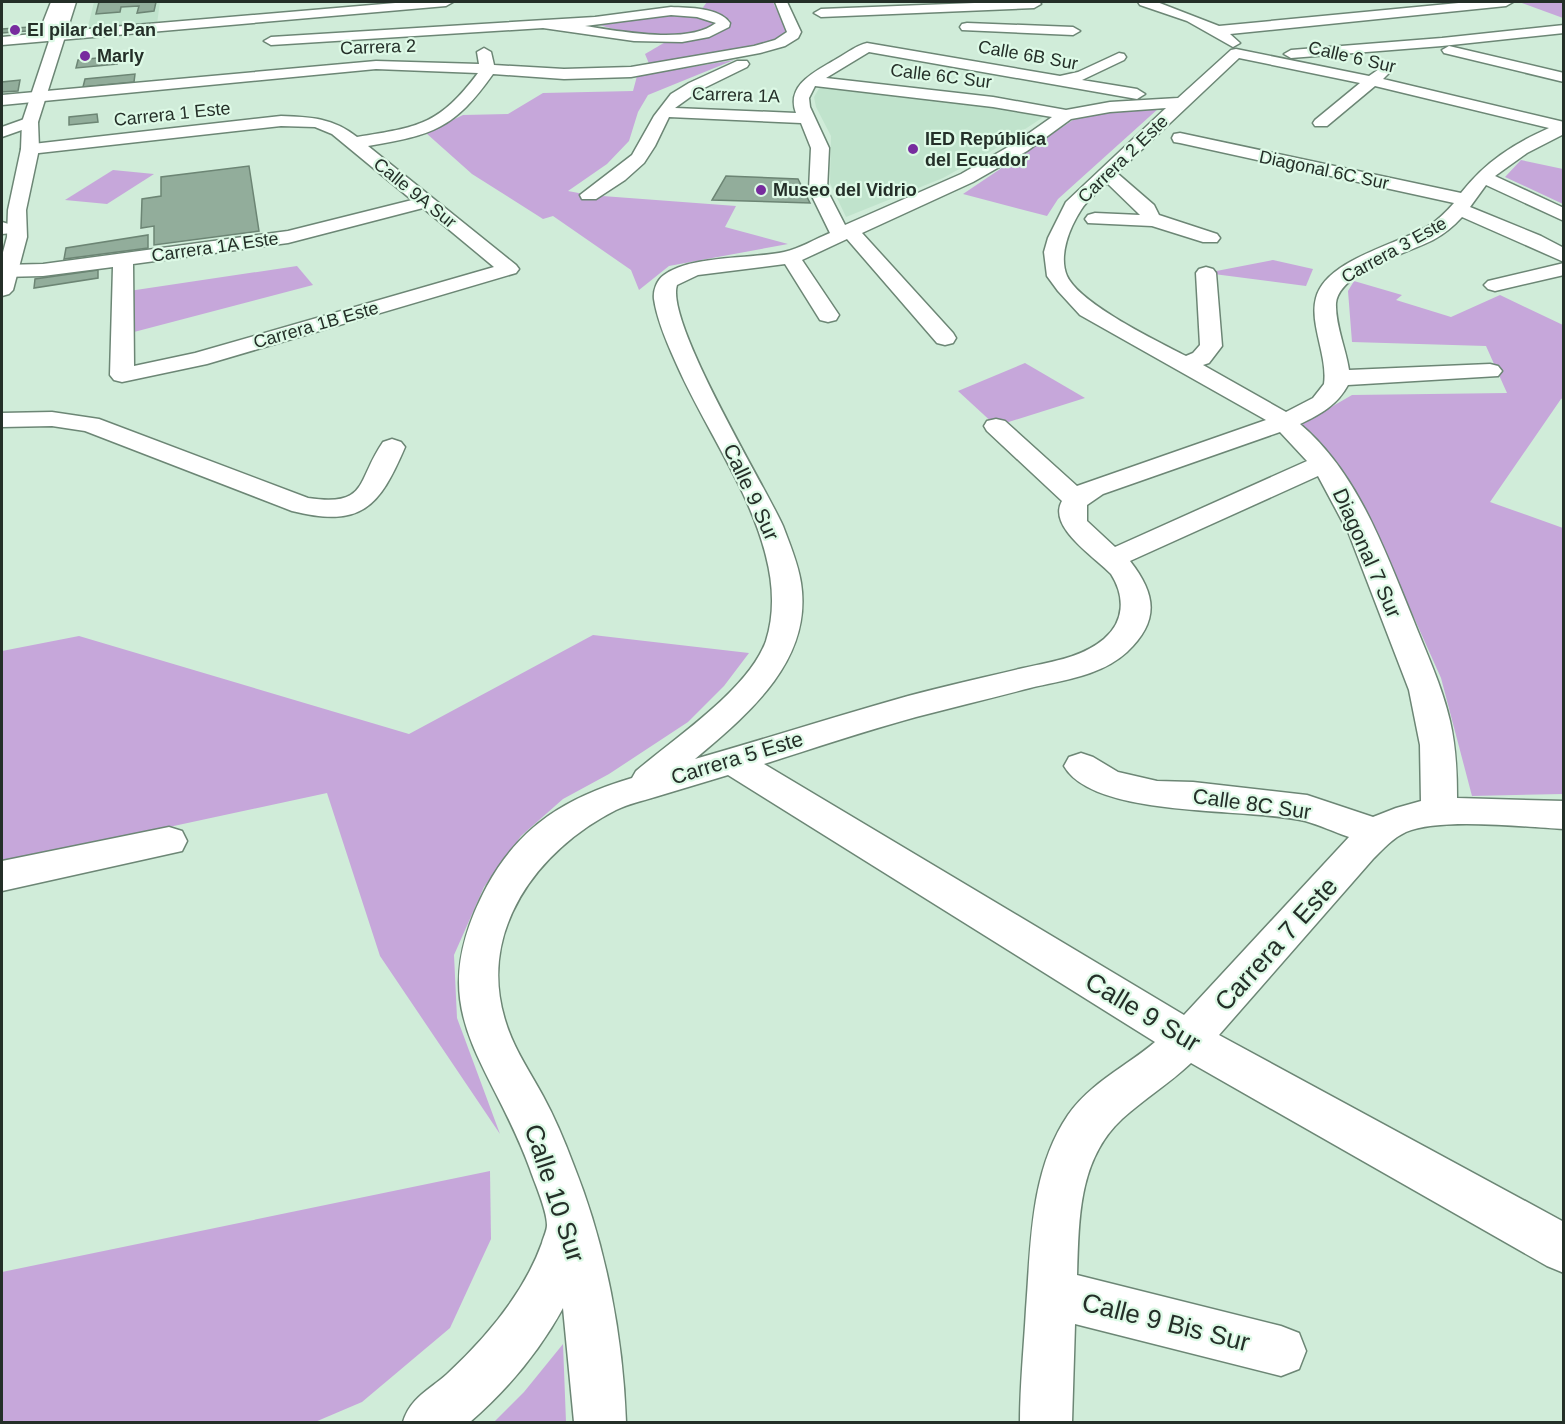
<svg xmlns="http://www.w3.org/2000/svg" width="1565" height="1424" font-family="Helvetica,sans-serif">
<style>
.built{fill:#c0e3cc}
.green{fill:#c6a7da}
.building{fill:#92ad9b;stroke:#6c8574;stroke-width:1.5}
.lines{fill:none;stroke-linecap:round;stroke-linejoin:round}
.minor-casing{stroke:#6c8675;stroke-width:3}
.major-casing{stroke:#6c8675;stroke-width:3}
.minor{fill:#fff;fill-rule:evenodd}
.major{fill:#fff;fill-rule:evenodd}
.poi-dot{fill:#772c9e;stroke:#ddf9e6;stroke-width:2}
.labels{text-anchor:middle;stroke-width:4.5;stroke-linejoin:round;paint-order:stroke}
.far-poi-label{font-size:18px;font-weight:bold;fill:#242f28;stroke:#ddf9e6;text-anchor:start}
.far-street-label{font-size:18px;fill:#242f28;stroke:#ddf9e6}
.street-label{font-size:21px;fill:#242f28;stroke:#ddf9e6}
.near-street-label{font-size:26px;fill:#242f28;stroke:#ddf9e6}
</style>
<rect width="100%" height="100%" fill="#d0ecd9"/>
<g class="built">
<path d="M94,2H160L157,24L87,30Z"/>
<path d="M821,85L1048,114L990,152L943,178L846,217L830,183L831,136L816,107L814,97Z"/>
</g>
<g class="green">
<path d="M707,2H773C777,13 786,21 786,33C763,54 683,60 650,66L645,54C653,50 662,43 670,40C692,34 708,40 730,27V20L701,10Z"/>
<path d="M1519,2H1563V18Z"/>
<path d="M663,14H695L713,22V26C687,40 627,35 600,25Z"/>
<path d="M734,60L648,95L638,112L629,141L607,164L568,191L589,195L736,206L725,227L788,244L669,266L639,290L631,270L553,216L543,219L472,174L426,133L463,115L508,114L543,93L633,91L637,76Z"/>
<path d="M1159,108L1058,199L1047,216L963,194L1073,120L1122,109Z"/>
<path d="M1521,160L1563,169V204L1505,177Z"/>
<path d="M113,170L154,174L107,204L65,200Z"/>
<path d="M1273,260L1313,269L1306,286L1206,273Z"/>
<path d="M297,266L313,285L134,332L129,291Z"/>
<path d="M1354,281L1402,295L1396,300L1451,317L1500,295L1563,325V398L1561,399L1490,502L1563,528V794L1472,796L1441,678L1386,555L1300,425L1352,395L1507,393L1486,346L1352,342L1348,291Z"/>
<path d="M1025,363L1085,398L996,426L958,391Z"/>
<path d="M593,635L749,653L724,686L688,722L609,774L563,799L521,836L484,887L454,955L457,1018L500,1134L380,956L327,793L2,863V651L79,636L409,734Z"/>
<path d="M490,1171L491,1239L450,1328L362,1402L315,1422H2V1272Z"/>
<path d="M563,1344L566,1422H494L524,1392Z"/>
</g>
<g class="building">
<path d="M99,2H156L154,11L137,13L139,6L121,7L120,12L96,14Z"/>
<path d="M29,27L27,31L2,33V29Z"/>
<path d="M117,56V64L76,68L78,60Z"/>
<path d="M135,74L134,82L83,87L85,79Z"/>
<path d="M20,80L18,91L2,92V82Z"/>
<path d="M97,114L98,122L69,125V117Z"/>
<path d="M249,166L259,231L154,245V226L141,228L142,199L161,196V177Z"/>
<path d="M726,176L798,179L810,203L712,200Z"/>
<path d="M148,235V248L64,259L66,248Z"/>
<path d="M98,270V278L34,288L35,279Z"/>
</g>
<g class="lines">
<defs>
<g id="minor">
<path d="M51,2H64L56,25L65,26V31L407,2H453L446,6L2,45V37L43,33L40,30Z"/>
<path d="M775,2H787L801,32L798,38L785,46L760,53L631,77L564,79L493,74C454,129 433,135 368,146L516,265L519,269L516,273L207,364L122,382L114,380L110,375L113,267L43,276L2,277V265L43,264L288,231L412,200L332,134L315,127L281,126L30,154L24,153L21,149L24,145L281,116C311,117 333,118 357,137C419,127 439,125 478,73L376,69L2,105V95L376,61L479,64L477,52L484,48L491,52L494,65L564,69L631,67L754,46L775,40L787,32ZM423,208L494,267L195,353L134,366L133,264L288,243Z"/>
<path d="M1000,2H1039L1041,4L1034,8L821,17L814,13L821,9Z"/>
<path d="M1138,2H1157L1219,26L1469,2H1513L1506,6L1230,34L1240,43L1233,47L1187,21L1140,5Z"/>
<path d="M671,7C689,8 719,7 730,23L729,27L709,37L682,42L634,41L543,28L271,45L264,41L271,37L595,17ZM671,15L697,17L716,23C688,45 619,31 585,26Z"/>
<path d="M967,23L1073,27L1080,31L1073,35L962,30L960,27L962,24Z"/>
<path d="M1564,25V33L1442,46L1291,58L1284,54L1291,50L1442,38Z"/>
<path d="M867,43L1060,76L1078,72L1119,53L1124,54L1126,57L1124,60L1082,80L1137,89L1145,94L1137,99L869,52L826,78L993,97L1066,110L1110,102L1178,98L1231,50L1236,49L1369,76L1382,67L1390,72L1383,79L1564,122V134L1527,153L1495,176L1564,208V221L1486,185L1470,207L1541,236L1564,248V262L1462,217C1453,227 1444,234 1433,240C1408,253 1339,272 1336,303C1335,325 1346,349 1349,370L1490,364L1498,366L1502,371L1498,376L1348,385C1337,405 1321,414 1300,424C1358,473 1385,551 1413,619C1426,652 1442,686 1450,721C1456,747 1457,772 1457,798L1564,801V829C1525,827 1439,817 1406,832C1393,838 1383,849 1373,859L1219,1035L1564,1222V1273L1547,1266L1191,1063C1170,1083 1144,1099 1122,1119C1078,1160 1079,1219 1077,1275L1281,1326L1299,1333L1306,1351L1299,1369L1281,1376L1075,1324L1072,1422H1020C1020,1385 1024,1346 1026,1309C1031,1244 1030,1171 1068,1115C1090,1083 1127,1066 1155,1042L728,775C704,782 679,790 655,797C642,801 628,804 616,810C537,850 476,932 506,1023C514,1049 530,1072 543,1096C555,1118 565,1142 574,1166C606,1246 623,1337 626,1422H574L563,1308C539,1352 507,1390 470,1422H403C410,1398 429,1390 447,1374C486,1338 524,1293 542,1243C543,1238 547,1231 547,1225C547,1210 535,1184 530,1169C489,1056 420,1012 487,886C520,825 568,797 632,778L636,771C675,738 749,689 766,641C775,613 773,583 766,556C749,488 704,427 676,363C667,343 657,320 654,299C653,290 657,280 664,275C690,255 752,259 784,252C799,249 815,239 830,233L809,190L811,148L801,123L669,117L655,146L644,163L625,180L596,199H582L580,195L632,155L654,116L671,94L689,83L737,61H747L749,64L747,67L700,90L675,108L796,113C785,84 817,71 838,58C847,53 857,45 867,43ZM1239,58L1360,83L1315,120L1313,123L1315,126H1327L1375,86L1549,128C1513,144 1485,162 1461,193L1180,133L1174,134L1172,138L1174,142L1180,143L1454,203C1447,211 1439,219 1430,225C1400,244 1326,259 1316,298C1309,324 1328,356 1324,384L1313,398L1286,412L1203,365L1209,363L1222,346L1216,273L1213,269L1206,267L1199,269L1196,273L1200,345L1193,353L1186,356C1157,341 1080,304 1067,276C1058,255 1070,227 1081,210C1087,200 1099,191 1107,183L1140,215L1095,213L1088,215L1085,219L1088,223L1152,226L1203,242H1217L1220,238L1217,234L1159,215L1154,205L1117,173ZM815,86L993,107L1052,117L1015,143L961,174L845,225L827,190L829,148L810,107L809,98ZM1166,108L1066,202L1048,238L1044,252L1047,276L1058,291L1080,315L1266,420L1077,486L1005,421L996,419L987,421L984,426L987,431L1062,501C1047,527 1095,557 1111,574C1125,596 1125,621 1104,639C1080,659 1048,662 1019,669C982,678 945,686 908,696C837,716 765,739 695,759C748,714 813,661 801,583C798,563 790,545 783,526C764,484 665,322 677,285L698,275L785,264L820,320L828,322L836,320L839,315L802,260L847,239L937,343L945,345L953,343L956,338L953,333L862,233L973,182L1027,151L1071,119L1110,112ZM1280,432L1307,461L1115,547L1087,521V505L1103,494ZM1318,476L1349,534L1409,690L1420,745L1421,801L1396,808L1373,817L1307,795L1193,782L1157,781L1118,772L1093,757L1081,753L1069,757L1064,766C1094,819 1249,807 1305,821C1320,825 1334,832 1349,837L1184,1015L764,764C814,748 865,731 916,717C954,707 992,698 1030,688C1063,680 1101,676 1127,652C1160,621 1156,594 1130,561Z"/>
<path d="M1449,46L1564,73V82L1444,53L1442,50Z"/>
<path d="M30,117L38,122L36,125L2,137V127Z"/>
<path d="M2,222L12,225L15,229L12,233L2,234Z"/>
<path d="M1564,263V275L1495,291L1488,289L1484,285L1488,281Z"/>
<path d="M52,412L99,419L308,498C369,507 356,481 383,442L392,439L401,442L405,447C379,508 361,528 292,511L85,431L52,426L2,427V413Z"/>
<path d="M169,827L182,831L187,841L182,851L2,891V861Z"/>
</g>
<path id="major" d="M62,2H76L38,122L39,149L26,210L27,237L13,290L9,294L2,296V256L7,237L8,210L21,149L22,122Z"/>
</defs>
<use href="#minor" class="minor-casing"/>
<use href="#major" class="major-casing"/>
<use href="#minor" class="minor"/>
<use href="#major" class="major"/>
</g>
<g class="poi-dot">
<circle cx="15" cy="30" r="6"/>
<circle cx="85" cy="56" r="6"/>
<circle cx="913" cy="149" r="6"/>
<circle cx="761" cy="190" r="6"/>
</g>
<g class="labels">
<g class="far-poi-label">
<text x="27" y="36">El pilar del Pan</text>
<text x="97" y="62">Marly</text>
<text x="925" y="145">IED República<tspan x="925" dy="21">del Ecuador</tspan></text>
<text x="773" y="196">Museo del Vidrio</text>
</g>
<g class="far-street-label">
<text transform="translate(378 47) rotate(-2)" y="6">Carrera 2</text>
<text transform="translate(1028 55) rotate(10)" y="6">Calle 6B Sur</text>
<text transform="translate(1352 57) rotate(13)" y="6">Calle 6 Sur</text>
<text transform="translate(941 76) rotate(7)" y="6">Calle 6C Sur</text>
<text transform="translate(736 95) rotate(2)" y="6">Carrera 1A</text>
<text transform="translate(172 114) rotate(-6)" y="6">Carrera 1 Este</text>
<text transform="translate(1123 159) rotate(-44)" y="6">Carrera 2 Este</text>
<text transform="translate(1324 170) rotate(12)" y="6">Diagonal 6C Sur</text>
<text transform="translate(415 193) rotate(39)" y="6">Calle 9A Sur</text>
<text transform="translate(215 247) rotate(-8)" y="6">Carrera 1A Este</text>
<text transform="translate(1394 250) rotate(-29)" y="6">Carrera 3 Este</text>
<text transform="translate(316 325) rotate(-16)" y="6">Carrera 1B Este</text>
</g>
<g class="street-label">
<text transform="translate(751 492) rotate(65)" y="7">Calle 9 Sur</text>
<text transform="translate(1367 553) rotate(66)" y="7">Diagonal 7 Sur</text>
<text transform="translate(737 758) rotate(-17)" y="7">Carrera 5 Este</text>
<text transform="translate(1252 804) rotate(8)" y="7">Calle 8C Sur</text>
</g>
<g class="near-street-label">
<text transform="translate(1276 944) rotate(-48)" y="9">Carrera 7 Este</text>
<text transform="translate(1143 1012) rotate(31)" y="9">Calle 9 Sur</text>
<text transform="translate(555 1193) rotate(72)" y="9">Calle 10 Sur</text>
<text transform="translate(1166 1322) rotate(14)" y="9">Calle 9 Bis Sur</text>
</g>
</g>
<rect width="1565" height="1424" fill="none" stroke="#242f28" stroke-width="6"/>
</svg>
